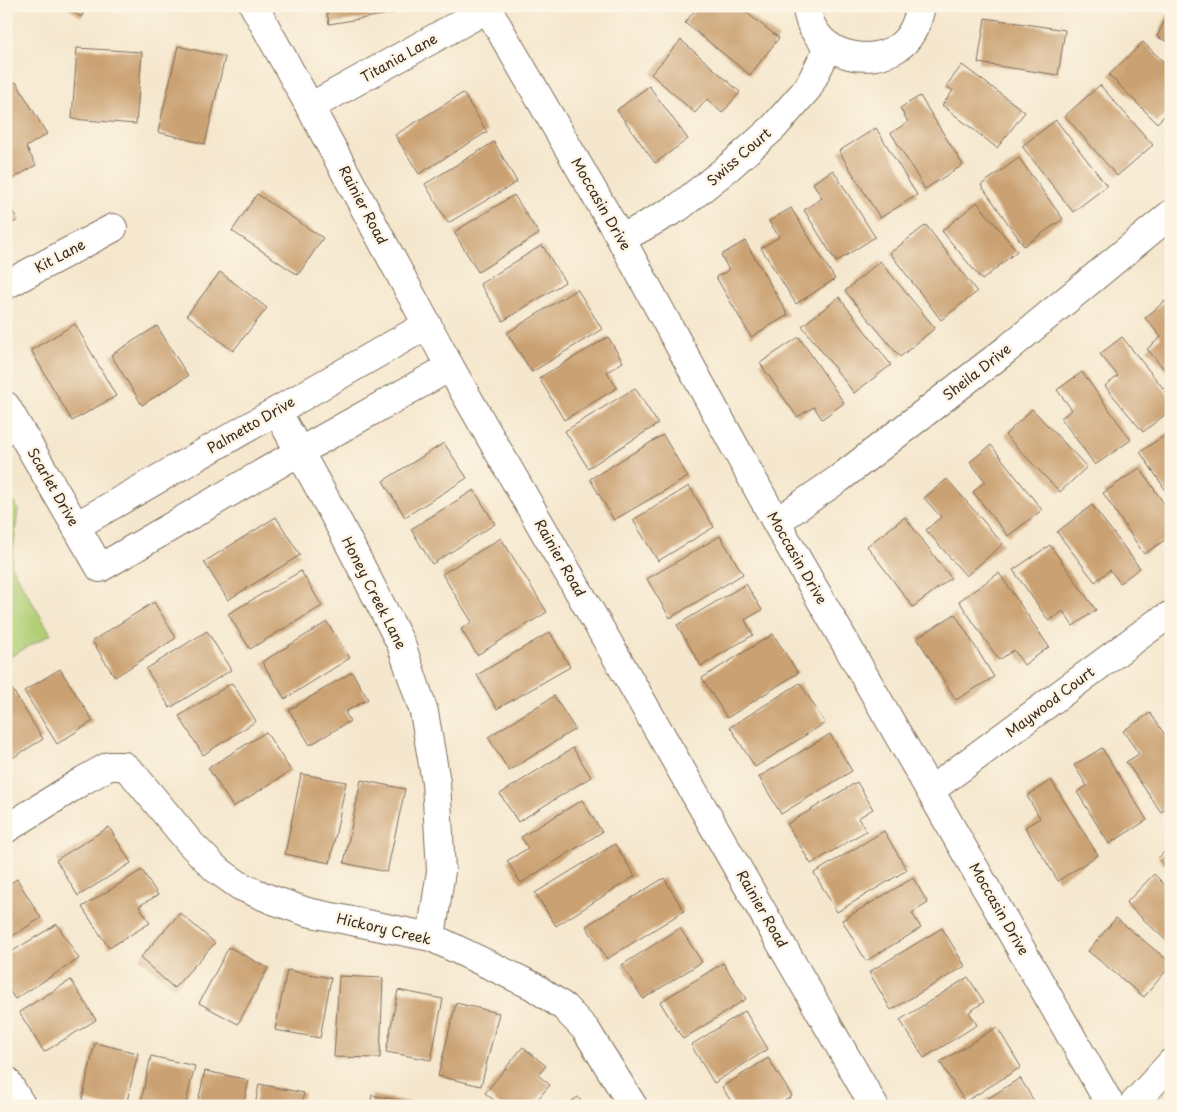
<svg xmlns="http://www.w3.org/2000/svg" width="1177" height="1112" font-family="'Playpen Sans',sans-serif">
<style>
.green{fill:#b1cf76;stroke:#767c4a}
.building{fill:#caa172}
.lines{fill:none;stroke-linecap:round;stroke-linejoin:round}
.minor-casing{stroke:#7c6c5b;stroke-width:30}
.minor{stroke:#fff;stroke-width:28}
.labels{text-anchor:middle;stroke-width:5;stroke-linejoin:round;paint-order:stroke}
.street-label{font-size:14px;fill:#3b2a1e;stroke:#fcf5e5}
</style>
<rect width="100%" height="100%" fill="#fcf5e5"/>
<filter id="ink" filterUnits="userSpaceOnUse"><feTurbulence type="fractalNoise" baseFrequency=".02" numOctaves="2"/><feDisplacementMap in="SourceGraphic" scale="10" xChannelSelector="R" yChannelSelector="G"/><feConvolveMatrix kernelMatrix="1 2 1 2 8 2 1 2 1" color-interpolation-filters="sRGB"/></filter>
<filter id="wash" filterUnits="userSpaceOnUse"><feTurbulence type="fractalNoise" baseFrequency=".0096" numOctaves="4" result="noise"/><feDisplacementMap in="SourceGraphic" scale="20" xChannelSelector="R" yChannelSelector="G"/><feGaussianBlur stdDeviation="1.12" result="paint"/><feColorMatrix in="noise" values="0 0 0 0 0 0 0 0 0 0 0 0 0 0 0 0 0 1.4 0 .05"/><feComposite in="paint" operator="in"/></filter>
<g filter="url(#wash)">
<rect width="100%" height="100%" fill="#f5e7cd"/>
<path class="green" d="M6,489L18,509L11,566L51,634L6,659Z"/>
<g id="blocks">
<g class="building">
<path d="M64,6H88L81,17Z"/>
<path d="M326,6H394L395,13L329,24Z"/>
<path d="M698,6H738L779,38L750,75L685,23Z"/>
<path d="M1171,6V43L1157,37Z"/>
<path d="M985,18L1065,30L1058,75L978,63Z"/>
<path d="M681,40L740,92L722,113L707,99L695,113L651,74Z"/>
<path d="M1143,42L1171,69V109L1157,123L1109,75Z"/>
<path d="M178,46L225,57L205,144L158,132Z"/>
<path d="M77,48L142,52L136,124L72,119Z"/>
<path d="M962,65L1025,112L997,148L942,105L953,91L946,86Z"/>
<path d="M16,82L47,134L26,147L36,165L9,181L6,175V88Z"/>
<path d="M1100,85L1153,145L1117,176L1065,116Z"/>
<path d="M649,86L688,139L655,163L617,110Z"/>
<path d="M463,93L487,132L419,174L395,135Z"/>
<path d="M920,96L963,165L925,189L891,133L908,122L900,108Z"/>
<path d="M1056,120L1107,186L1073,212L1022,146Z"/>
<path d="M876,128L917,195L880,218L839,151Z"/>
<path d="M494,142L517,182L448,223L425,184Z"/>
<path d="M1019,158L1063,219L1024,246L981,185Z"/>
<path d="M833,170L875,237L836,262L804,210L822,198L813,183Z"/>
<path d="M257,194L323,238L298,275L232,231Z"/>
<path d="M514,195L539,234L478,272L454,232Z"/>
<path d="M6,201L18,220L6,227Z"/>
<path d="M977,202L1017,251L982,280L942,231Z"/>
<path d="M791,208L835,279L796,304L761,248L779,237L769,221Z"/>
<path d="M926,225L977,292L941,320L890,253Z"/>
<path d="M745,241L788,315L751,337L716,277L729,270L721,255Z"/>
<path d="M542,245L565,282L503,321L480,284Z"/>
<path d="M880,261L935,328L900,357L845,291Z"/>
<path d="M220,272L267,308L233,351L187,315Z"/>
<path d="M577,289L602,329L532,372L507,333Z"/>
<path d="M839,297L891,365L854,393L802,326Z"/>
<path d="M1165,301L1171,308V377L1147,349L1161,337L1145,318Z"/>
<path d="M75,324L116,396L72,421L31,350Z"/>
<path d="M157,326L188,376L142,405L111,355Z"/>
<path d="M608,337L623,362L607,372L617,388L564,420L539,378Z"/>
<path d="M799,337L844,403L822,419L814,407L797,417L760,363Z"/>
<path d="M1122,337L1171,398V410L1143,432L1105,386L1118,376L1100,354Z"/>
<path d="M1082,372L1131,440L1095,465L1061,418L1072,410L1057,390Z"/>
<path d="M635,388L658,424L588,468L565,431Z"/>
<path d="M1032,409L1087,467L1060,492L1005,435Z"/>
<path d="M1171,431V498L1140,452Z"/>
<path d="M663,435L688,477L614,520L590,479Z"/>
<path d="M444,443L467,478L405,517L383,481Z"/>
<path d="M991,445L1042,510L1008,536L973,492L985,481L970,462Z"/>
<path d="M1140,468L1171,514V536L1144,554L1103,493Z"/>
<path d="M947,479L1003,544L966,576L926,530L941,517L924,498Z"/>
<path d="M689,486L714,527L658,561L633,520Z"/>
<path d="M474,490L495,524L432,564L411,529Z"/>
<path d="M1092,505L1140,568L1120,583L1110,570L1095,582L1057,532Z"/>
<path d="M276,517L300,555L228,600L204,562Z"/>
<path d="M905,517L951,578L913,607L867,546Z"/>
<path d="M720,536L743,574L670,618L647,579Z"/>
<path d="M501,538L547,612L477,655L461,629L472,622L442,574Z"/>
<path d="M1050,545L1096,610L1073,626L1063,611L1049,621L1013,570Z"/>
<path d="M301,571L322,606L250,649L228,614Z"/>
<path d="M999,573L1049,647L1024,665L1014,650L999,660L959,601Z"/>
<path d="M746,584L762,610L745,620L753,635L701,666L677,625Z"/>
<path d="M154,602L176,638L115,677L92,641Z"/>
<path d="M955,614L994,677L956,700L917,638Z"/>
<path d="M327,622L350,658L285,699L262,662Z"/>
<path d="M207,631L231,670L170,708L146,669Z"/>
<path d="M550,632L570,667L497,709L477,675Z"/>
<path d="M773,634L798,673L727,718L702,678Z"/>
<path d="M60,669L93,721L57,744L24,691Z"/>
<path d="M352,672L368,699L345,712L350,721L310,745L289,710Z"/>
<path d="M232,683L256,721L203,755L179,716Z"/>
<path d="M800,683L825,723L755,767L730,727Z"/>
<path d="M12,689L43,739L6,762V692Z"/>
<path d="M554,696L575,729L509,771L488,737Z"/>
<path d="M1150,713L1171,744V806L1161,812L1126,762L1139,754L1123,731Z"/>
<path d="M266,732L291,771L233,807L208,768Z"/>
<path d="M830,734L852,771L781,814L759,777Z"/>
<path d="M573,748L591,777L518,822L500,794Z"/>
<path d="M1102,748L1147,820L1109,844L1077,792L1087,786L1074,765Z"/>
<path d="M301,774L346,782L330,863L285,854Z"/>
<path d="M361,780L405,789L387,872L344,863Z"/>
<path d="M1051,780L1098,855L1058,881L1025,827L1040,818L1027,796Z"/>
<path d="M857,782L873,809L858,818L866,831L811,864L787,824Z"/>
<path d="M582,800L602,832L521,883L507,861L528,848L521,837Z"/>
<path d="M109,827L131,863L78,896L56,860Z"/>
<path d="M884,831L907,870L837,912L814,873Z"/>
<path d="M615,844L635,876L556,926L535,893Z"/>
<path d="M1171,846V872L1158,858Z"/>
<path d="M142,870L158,895L139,906L150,923L109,948L82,907Z"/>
<path d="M1154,874L1171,891V945L1126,903Z"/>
<path d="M664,878L684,911L607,959L586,926Z"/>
<path d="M913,878L928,903L912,913L921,928L866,961L842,920Z"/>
<path d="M17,879L41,918L6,940V886Z"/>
<path d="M180,913L215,943L174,988L140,958Z"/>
<path d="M1116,918L1171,963V965L1144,997L1088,951Z"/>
<path d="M57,924L79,959L15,999L6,986V955Z"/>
<path d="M680,928L702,962L643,999L622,965Z"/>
<path d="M942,928L965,966L891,1010L869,972Z"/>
<path d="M229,947L268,968L238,1024L199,1003Z"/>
<path d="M723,963L746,999L683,1039L660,1002Z"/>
<path d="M287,970L331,978L320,1038L275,1030Z"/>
<path d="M339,976L383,978L380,1058L334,1057Z"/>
<path d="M968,977L984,1002L969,1012L977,1025L924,1058L900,1020Z"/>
<path d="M71,980L96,1020L44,1052L19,1012Z"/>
<path d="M398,990L443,999L431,1060L386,1052Z"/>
<path d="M456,1003L499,1013L481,1086L438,1076Z"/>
<path d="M745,1011L768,1049L714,1083L691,1045Z"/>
<path d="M997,1027L1021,1067L965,1102L940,1062Z"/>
<path d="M95,1043L138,1053L126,1106H106L82,1100Z"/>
<path d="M523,1047L546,1066L538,1075L550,1085L532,1106H501L485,1093Z"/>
<path d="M151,1056L195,1066L185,1106H140Z"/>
<path d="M768,1058L792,1096L776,1106H734L722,1087Z"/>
<path d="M205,1071L249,1080L243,1106H197Z"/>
<path d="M1020,1078L1037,1106H976Z"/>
<path d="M259,1084L304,1093L301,1106H255Z"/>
<path d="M372,1095L414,1103L413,1106H370Z"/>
<path d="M578,1097L584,1106H564Z"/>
<path d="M312,1102L331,1105V1106H311Z"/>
</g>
</g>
</g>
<g filter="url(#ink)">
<use href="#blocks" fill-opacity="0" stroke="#7c6c5b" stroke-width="1"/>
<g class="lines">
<defs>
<g id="minor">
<path d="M254,6L310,107L450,367L874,1106"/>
<path d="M486,6L621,239L776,522L1111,1106"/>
<path d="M806,6C808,13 809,22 813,28C829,57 869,65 897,48C911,39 918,21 921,6"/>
<path d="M310,107L487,9"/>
<path d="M621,239L679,207L729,167L773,128L808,88L829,46"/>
<path d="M6,285L113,228"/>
<path d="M6,406L100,568L299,452L450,367"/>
<path d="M277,411L338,522L401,644L424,712L436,782L441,871L431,937"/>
<path d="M776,522L840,478L1006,350L1171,214"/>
<path d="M76,526L427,325"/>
<path d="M931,790L1158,622L1171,615"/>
<path d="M6,829L84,780L109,766H124L133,774L191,844L216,869L240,886L270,899L307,912L431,937L533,986L564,1007L586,1030L633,1106"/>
<path d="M6,1080L22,1106"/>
<path d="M1132,1106L1171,1063"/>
</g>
</defs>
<use href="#minor" class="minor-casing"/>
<use href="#minor" class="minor"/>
</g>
</g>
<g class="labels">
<g class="street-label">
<text transform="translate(399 58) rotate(-29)" y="5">Titania Lane</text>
<text transform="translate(739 157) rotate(-41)" y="5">Swiss Court</text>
<text transform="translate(601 204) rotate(60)" y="5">Moccasin Drive</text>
<text transform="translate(363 205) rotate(62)" y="5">Rainier Road</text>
<text transform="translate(60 256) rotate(-28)" y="5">Kit Lane</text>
<text transform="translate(977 372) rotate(-38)" y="5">Sheila Drive</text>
<text transform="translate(251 425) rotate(-30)" y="5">Palmetto Drive</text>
<text transform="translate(53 487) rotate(60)" y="5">Scarlet Drive</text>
<text transform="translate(560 558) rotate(60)" y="5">Rainier Road</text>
<text transform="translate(797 558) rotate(60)" y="5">Moccasin Drive</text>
<text transform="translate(374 593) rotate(63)" y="5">Honey Creek Lane</text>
<text transform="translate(1050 702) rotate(-37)" y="5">Maywood Court</text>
<text transform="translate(762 909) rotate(60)" y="5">Rainier Road</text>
<text transform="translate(999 909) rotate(60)" y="5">Moccasin Drive</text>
<text transform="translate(384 929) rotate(13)" y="5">Hickory Creek</text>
</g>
</g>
<rect width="1177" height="1112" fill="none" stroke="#fcf5e5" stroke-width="25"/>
</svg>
